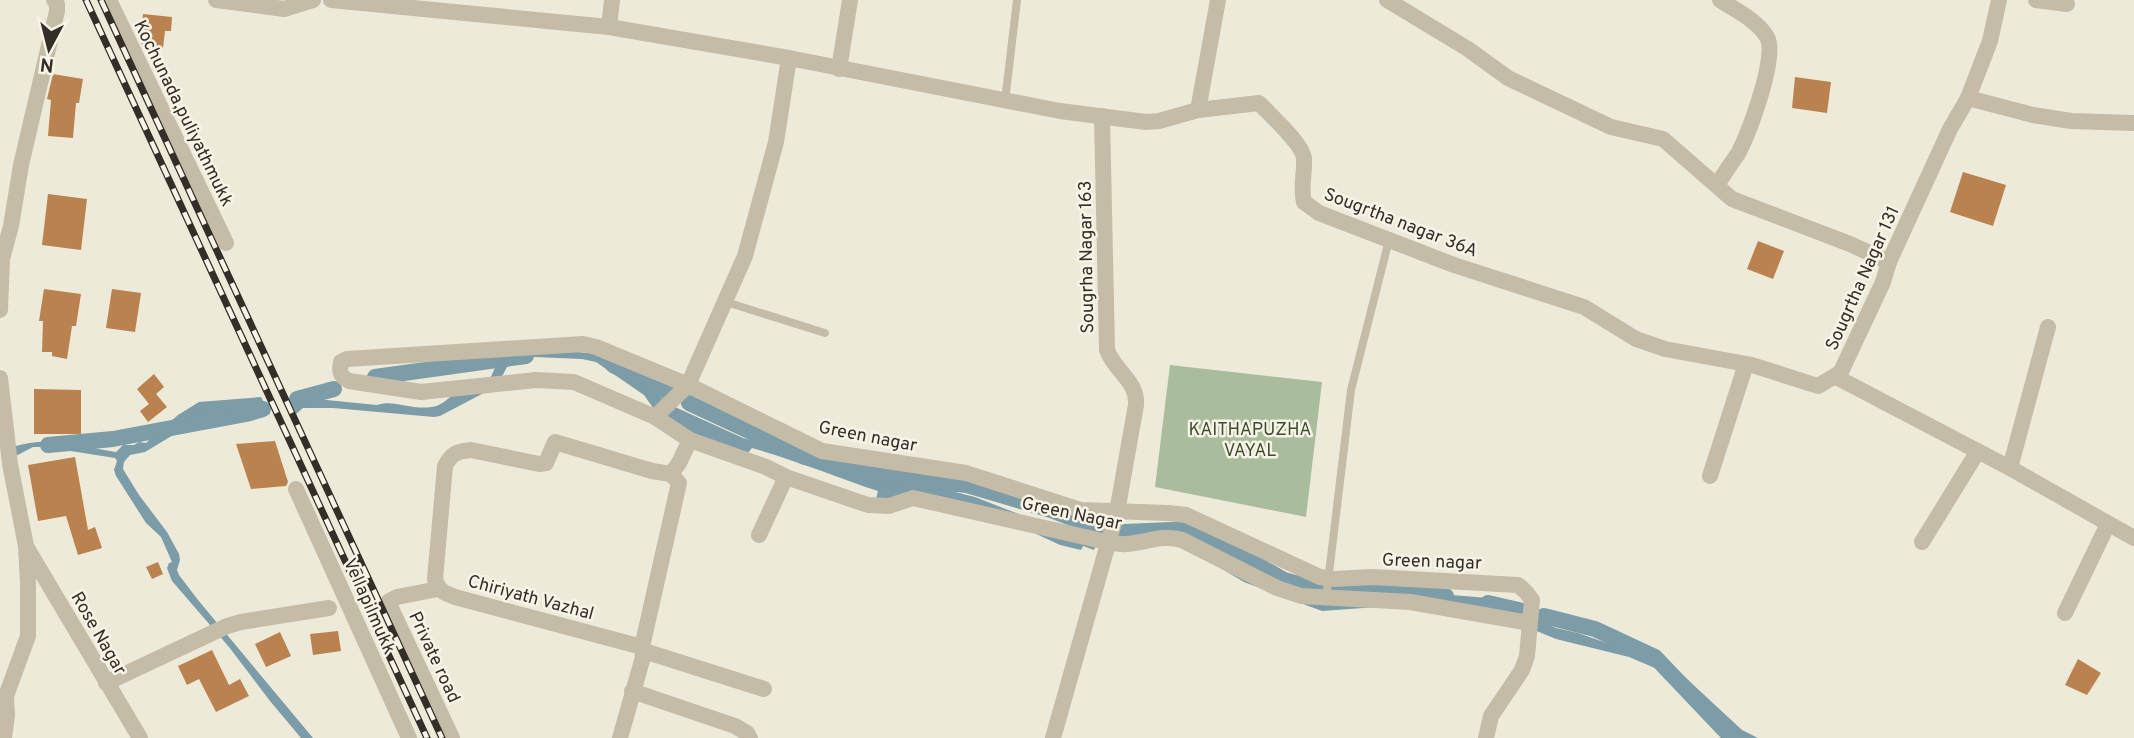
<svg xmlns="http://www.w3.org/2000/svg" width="2134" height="738" font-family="Overpass,sans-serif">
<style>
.green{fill:#a9bc9c}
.water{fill:#7c9ca8}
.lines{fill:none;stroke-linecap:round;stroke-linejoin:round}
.canal{stroke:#7c9ca8;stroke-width:16}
.building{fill:#b9824e}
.service{stroke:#c5bca8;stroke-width:8}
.minor{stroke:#c5bca8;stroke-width:16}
.rail-casing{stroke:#332e27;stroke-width:7}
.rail{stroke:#f7f3e6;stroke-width:4.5;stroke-dasharray:13;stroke-linecap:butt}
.labels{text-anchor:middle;stroke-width:5;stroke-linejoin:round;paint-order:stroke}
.street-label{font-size:18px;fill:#332e27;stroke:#f7f3e6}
.park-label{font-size:18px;fill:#3a4e2e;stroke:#f7f3e6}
</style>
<rect width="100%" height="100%" fill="#eeeada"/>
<path class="green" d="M1170,365L1322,382L1306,517L1155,487Z"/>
<g class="water">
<path d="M543,349L588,353L591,351L610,356L667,402L656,412L644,395L596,362L582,359L534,357L521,360L507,367L497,386L440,416L434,417L333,408H303L296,414L289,399H316L377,405C393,399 411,410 431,407C441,406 446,400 454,394C465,388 478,384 490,379L498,361L511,354Z"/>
<path d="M261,397L270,414L262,416L225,412L210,413L145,452L130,455L124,462L123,469L139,495L167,532L179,554L180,560L177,570L179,575L198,600L313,738H301L270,701L229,647L172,581L167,568L169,563L172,562L161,537L146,523L116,476L114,470L117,461L115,458L45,447H33L14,457L12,447C49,435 79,446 116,452L123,445H134L139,442L146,443L178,415L199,402Z"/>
<path d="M675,407L743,438L808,455L854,473L897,485L935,487L975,497L1021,515L1098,540L1094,550L1083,546L1081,550L1060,545L1017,525L876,499L878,491C836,477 795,460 752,448L746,455L701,437L662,417Z"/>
<path d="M1177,529L1247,573L1306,596L1440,594L1488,598L1556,628L1578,633L1673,666L1742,730L1758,738H1736L1676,681L1655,668L1629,657L1556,639L1522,625L1404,605L1322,611L1244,582L1200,556L1176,545L1132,541L1106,534Z"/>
</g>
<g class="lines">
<g class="canal">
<path d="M613,365L671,393"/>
<path d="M375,377L526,356"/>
<path d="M297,399L334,389"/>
<path d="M689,403L805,457L903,479L967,485L1051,510L1100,529"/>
<path d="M48,445L113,439L246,414L263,409"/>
<path d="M1124,532L1194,529L1284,580L1320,590L1418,593L1446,596"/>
<path d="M1488,603L1523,611"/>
<path d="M1544,616L1595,629L1655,657L1732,738"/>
</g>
</g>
<g class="building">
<path d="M143,14L172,17L171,31H165L163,48L143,47L141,42Z"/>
<path d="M53,74L83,79L79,103H76L73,138L48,136L51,100L47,99Z"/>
<path d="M1795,77L1831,82L1827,113L1792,108Z"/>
<path d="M1963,172L2006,185L1993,226L1950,212Z"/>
<path d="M48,194L87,199L81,250L42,245Z"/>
<path d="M1758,241L1784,251L1773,279L1747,269Z"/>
<path d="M44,289L81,294L76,326H72L67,359L52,356V352H42L43,321H39Z"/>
<path d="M112,289L141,293L135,332L106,328Z"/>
<path d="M154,374L164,387L156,394L167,407L148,422L140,411L149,404L137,389Z"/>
<path d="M34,389L81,390V434H34Z"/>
<path d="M275,441L288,482L286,486L251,489L236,444Z"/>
<path d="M75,457L88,530L95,527L102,548L78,555L66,516L38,521L28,465Z"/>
<path d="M158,562L163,574L152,579L146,567Z"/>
<path d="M338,631L341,651L313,655L310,634Z"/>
<path d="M280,632L291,656L266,667L255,644Z"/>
<path d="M212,650L229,685L240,679L249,696L216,712L199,679L187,685L178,666Z"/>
<path d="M2078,659L2101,673L2087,695L2065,685Z"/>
</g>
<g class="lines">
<g class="service">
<path d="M1005,101L1017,0"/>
<path d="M726,302L825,333"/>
<path d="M1327,590L1351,390L1389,240"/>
</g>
<g class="minor">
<path d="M109,0L226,243"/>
<path d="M216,0L284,9L313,0"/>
<path d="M331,0L609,27L789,58L1060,111L1146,122L1159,121L1198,110L1259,103C1270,115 1302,143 1304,158C1305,174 1300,186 1304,202L1319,213L1454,265L1584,307L1636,339L1665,349L1752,365L1818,386L1840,373L1838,378"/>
<path d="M1387,0L1468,49L1508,78L1611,127L1663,139L1732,199L1850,244L1889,262"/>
<path d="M1999,0L1990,41L1968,98L1950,129L1889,262L1883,282L1838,378L2010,468L2134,538"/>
<path d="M2036,0L2067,4"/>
<path d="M609,27L612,0"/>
<path d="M839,69L850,0"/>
<path d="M1968,98L2033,115L2071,121L2134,123"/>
<path d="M1198,110L1218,0"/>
<path d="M1718,184C1724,173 1732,163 1739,152C1749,132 1778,56 1767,37C1757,20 1735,10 1720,0"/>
<path d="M0,310L2,259L11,226L21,165L57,11V4L54,0"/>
<path d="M0,378L10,464L26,546L28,584V636L6,696L7,715L4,738"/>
<path d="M655,417L688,385L745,256L776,142L789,58"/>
<path d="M2010,468L2048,327"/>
<path d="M1710,476L1746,364"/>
<path d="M296,489L409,738"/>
<path d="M759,535L786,477"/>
<path d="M1922,542L1978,451"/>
<path d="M27,548L140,738"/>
<path d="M438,589L397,597L388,602L452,738"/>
<path d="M2065,613L2108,524"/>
<path d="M642,647L679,483L671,474"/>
<path d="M644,651L764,689"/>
<path d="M106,683L227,626L241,622L329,608"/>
<path d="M632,691L735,726L747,733L750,738"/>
<path d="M620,738L643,657L642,647L455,597C444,593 439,591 435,579L445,466C451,454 457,451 471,450L539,464L546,463L555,442L652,471L671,474L679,463L690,440"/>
<path d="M1053,738L1117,512L1136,405C1138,381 1115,372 1107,350L1102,116"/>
<path d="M1486,738L1491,716L1522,670L1527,656L1532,600L1526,592L1518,585L1372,577L1334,579L1320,577L1186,515L1168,513L1081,510L966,473L822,451L688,385L596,347L583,344L347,359L341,362C339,372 340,376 349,381L421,392L536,380L574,382L655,417L690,440L766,467L786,477L868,505L889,506L913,498L1098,540C1107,542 1117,545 1126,544C1146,543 1162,534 1182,540L1277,588L1301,596L1410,602L1529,623"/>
</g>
<defs>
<g id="rail">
<path d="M86,0L427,738"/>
<path d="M101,0L442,738"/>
</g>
</defs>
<use href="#rail" class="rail-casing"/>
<use href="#rail" class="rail"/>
</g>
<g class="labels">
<g class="street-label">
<text transform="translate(184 113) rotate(64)" y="6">Kochunada,puliyathmukk</text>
<text transform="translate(1401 222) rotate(21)" y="6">Sougrtha nagar 36A</text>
<text transform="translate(1086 257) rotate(-91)" y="6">Sougrha Nagar 163</text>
<text transform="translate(1862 278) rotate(-66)" y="6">Sougrtha Nagar 131</text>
<text transform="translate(868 436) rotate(11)" y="6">Green nagar</text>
<text transform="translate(1072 513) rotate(12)" y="6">Green Nagar</text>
<text transform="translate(1432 561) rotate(2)" y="6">Green nagar</text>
<text transform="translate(531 597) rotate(15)" y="6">Chiriyath Vazhal</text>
<text transform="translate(370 606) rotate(66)" y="6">Vellapilmukk</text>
<text transform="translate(99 633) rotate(60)" y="6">Rose Nagar</text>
<text transform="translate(435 657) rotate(65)" y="6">Private road</text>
</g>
<g class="park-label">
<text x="1250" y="435">KAITHAPUZHA<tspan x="1250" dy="21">VAYAL</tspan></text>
</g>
</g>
<g transform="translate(49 49) rotate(187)" stroke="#f7f3e6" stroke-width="5" paint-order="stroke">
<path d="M0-5L12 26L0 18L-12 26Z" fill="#332e27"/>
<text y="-10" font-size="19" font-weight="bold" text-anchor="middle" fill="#332e27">N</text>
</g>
</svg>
